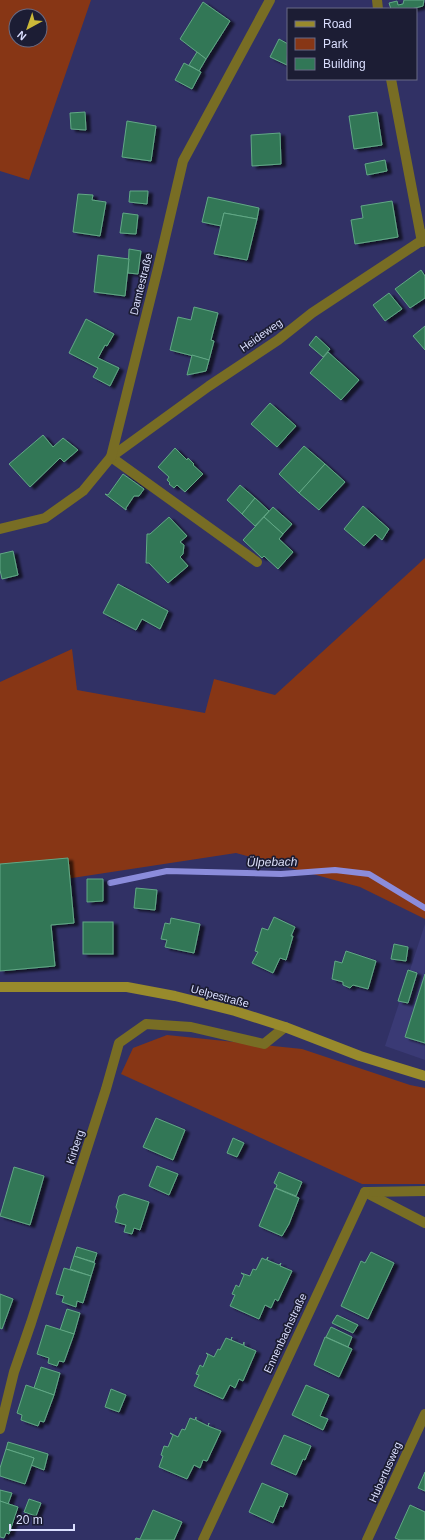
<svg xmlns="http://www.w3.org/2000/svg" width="425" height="1540" font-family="Helvetica,sans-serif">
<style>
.built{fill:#3a3a75}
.green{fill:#873615;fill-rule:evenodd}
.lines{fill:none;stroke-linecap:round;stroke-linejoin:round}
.stream{stroke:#8b8cdb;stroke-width:6}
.building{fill:#317757;stroke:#62a885;filter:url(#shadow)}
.lane{stroke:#786d24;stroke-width:10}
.street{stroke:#786d24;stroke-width:10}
.secondary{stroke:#988a2c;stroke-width:10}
.labels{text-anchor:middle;stroke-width:3.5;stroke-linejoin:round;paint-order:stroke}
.street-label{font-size:11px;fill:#dbdfff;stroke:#1c1d34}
.water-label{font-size:12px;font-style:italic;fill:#dbdef8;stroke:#1c1d34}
</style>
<defs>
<filter id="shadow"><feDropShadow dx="4.5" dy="2.5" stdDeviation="1" flood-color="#0009"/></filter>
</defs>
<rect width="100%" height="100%" fill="#313165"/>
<path class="built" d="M425,924V1060L385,1046Z"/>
<g class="green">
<path d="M0,0H91L29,180L0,171ZM16,16H40V40H16Z"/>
<path d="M425,558V919L360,887L236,853L0,889V682L72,649L77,690L205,713L214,679L275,695Z"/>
<path d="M167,1035L302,1049L410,1085L425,1088V1184H362L121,1074L133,1048Z"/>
</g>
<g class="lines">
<path class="stream" d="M110,883L167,871L281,874L335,870L369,874L425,908"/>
</g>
<g class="building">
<path d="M404,0H424L423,6L411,9H391L389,3L397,1L398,5L403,4Z"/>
<path d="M203,2L230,21L206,59L180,39Z"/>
<path d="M279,39L288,44L287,65L270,57Z"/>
<path d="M197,52L206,59L199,71L189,65Z"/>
<path d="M184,63L201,72L192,89L175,80Z"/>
<path d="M85,112L86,130L71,129L70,113Z"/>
<path d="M377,112L382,145L354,149L349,116Z"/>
<path d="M127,121L156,126L151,161L122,157Z"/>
<path d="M280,133L281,164L252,166L251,135Z"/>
<path d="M385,160L387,171L367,175L365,164Z"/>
<path d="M130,191H148L147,204L129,202Z"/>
<path d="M78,194L93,195L92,200L106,202L100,236L73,232Z"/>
<path d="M208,197L259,208L257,219L224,213L221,226L202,222Z"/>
<path d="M392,201L398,237L355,244L351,220L363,218L361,206Z"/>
<path d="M123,213L138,215L136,234L120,233Z"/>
<path d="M224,213L257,219L247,260L214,254Z"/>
<path d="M129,249L141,251L138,274L128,273Z"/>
<path d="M98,255L129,259L125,296L94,292Z"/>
<path d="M421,270L425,276V298L410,308L395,289Z"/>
<path d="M389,293L402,309L385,321L373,305Z"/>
<path d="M194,307L218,313L211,340L214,341L209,360L170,350L178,317L191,320Z"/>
<path d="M86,319L114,334L107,346L105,345L98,358L119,368L110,386L93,377L98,368L69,353Z"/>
<path d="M425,326V350L413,336Z"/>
<path d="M316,336L330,349L323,357L309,345Z"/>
<path d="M328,352L359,380L341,400L310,373Z"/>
<path d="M192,355L209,360L206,371L187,375Z"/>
<path d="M270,403L296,426L277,447L251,424Z"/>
<path d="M43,435L53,447L63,438L78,450L64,462L60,458L30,487L9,464Z"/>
<path d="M304,446L325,464L299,493L279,474Z"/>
<path d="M175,448L187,460L188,458L194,464L193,465L203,474L185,492L177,485L174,488L169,484L170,483L167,480L169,477L158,467Z"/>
<path d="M325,464L345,482L319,510L299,493Z"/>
<path d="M123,474L144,489L139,496H134L126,508V510L105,494L108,495Z"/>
<path d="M240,485L255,498L242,514L227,500Z"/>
<path d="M255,498L269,511L255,526L242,514Z"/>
<path d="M363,506L389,529L382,540L375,534L364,546L344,529Z"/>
<path d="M273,507L292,524L283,534L264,517Z"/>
<path d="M169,517L187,536L180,542L184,545L183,554L180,557L188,566L168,583L149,563H146L147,534H150Z"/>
<path d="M264,517L283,534L279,539L293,552L278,569L264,556L262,558L243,540Z"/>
<path d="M13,551L18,575L2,579L0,570V554Z"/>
<path d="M118,584L168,611L160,629L142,619L136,630L103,613Z"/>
<path d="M68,858L74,923L51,925L55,966L0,971V864Z"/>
<path d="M87,879H103V901L87,902Z"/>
<path d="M136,888L157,890L155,910L134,908Z"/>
<path d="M274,917L295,927L291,936H293L286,960L280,958L273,973L252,963L258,952L255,951L262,928L268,930Z"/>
<path d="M171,918L200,924L194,953L165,947L167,940L161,939L165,923L170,924Z"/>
<rect x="83" y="922" width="30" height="32"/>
<path d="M394,944L408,947L406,961L391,959Z"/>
<path d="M346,951L376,961L368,989L353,985L350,988L343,985V982L332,979L335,961L342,963Z"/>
<path d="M408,970L417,973L408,1003L398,1001Z"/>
<path d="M425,974V1043L405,1037Z"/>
<path d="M156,1118L185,1130L173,1160L143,1147Z"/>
<path d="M233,1138L244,1143L237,1157L227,1153Z"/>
<path d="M157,1166L178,1174L169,1195L149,1186Z"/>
<path d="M14,1167L44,1176L30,1225L0,1216Z"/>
<path d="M279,1172L302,1182L296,1196L276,1188L277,1185L274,1183Z"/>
<path d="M275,1188L299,1198L289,1224L282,1236L259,1226Z"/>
<path d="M124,1194L149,1202L140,1230L134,1228L132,1234L124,1232L126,1225L115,1222L118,1211L116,1207L119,1196Z"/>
<path d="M77,1247L97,1253L94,1262L74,1256Z"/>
<path d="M371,1252L394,1263L368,1319L341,1306L361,1261L365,1263Z"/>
<path d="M74,1256L95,1263L91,1276L70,1269Z"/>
<path d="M268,1257L267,1260L279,1265L281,1263L280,1266L292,1271L278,1301L275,1299L271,1308L265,1305L259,1319L230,1306L235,1295L232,1294L236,1285L239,1287L244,1275L241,1273L250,1276L253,1269L256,1270L262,1258L266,1260Z"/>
<path d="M64,1268L91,1276L83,1303L77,1301L76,1307L62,1302L64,1296L56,1294Z"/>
<path d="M0,1294L13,1299L2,1329L0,1328Z"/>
<path d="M67,1309L80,1313L74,1334L60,1330Z"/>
<path d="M337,1315L358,1325L353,1333L332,1323Z"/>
<path d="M46,1325L74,1334L64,1362L59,1361L57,1366L48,1363L49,1358L37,1354Z"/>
<path d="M331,1327L352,1337L348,1347L326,1337Z"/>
<path d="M232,1337L231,1340L243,1345L244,1342V1346L256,1351L243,1381L239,1379L235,1388L230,1385L223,1399L194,1386L199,1375L196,1374L200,1365L203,1367L208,1355L206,1353L214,1357L218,1349L220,1350L226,1338L231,1340Z"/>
<path d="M325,1337L352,1349L339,1377L314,1365Z"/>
<path d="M41,1367L60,1373L54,1395L34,1388Z"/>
<path d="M26,1385L54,1395L44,1422L40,1421L38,1426L21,1420L22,1415L17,1413Z"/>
<path d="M306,1385L329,1395L320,1416L328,1419L323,1430L292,1415Z"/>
<path d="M111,1389L126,1395L119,1412L105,1407Z"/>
<path d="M196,1417V1420L208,1426L209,1423L208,1426L221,1431L207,1461L203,1460L200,1468L194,1465L187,1479L159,1467L163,1456L161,1455L164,1446L168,1447L173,1435L170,1433L178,1437L182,1429L185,1430L190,1418L195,1420Z"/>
<path d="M284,1435L311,1446L305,1460L303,1459L296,1475L271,1464Z"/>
<path d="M8,1442L48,1454L44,1470L31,1465L34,1458L6,1449Z"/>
<path d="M6,1449L34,1458L25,1484L0,1476V1468Z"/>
<path d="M425,1472V1491L418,1488Z"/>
<path d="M262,1483L288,1494L283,1507L280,1506L273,1523L249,1512Z"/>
<path d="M0,1490L12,1493L8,1504L0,1501Z"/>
<path d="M29,1499L41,1503L36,1516L24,1512Z"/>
<path d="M0,1501L18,1507L9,1534L6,1533L4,1538L0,1537Z"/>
<path d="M410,1505L425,1512V1540H400L395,1538Z"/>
<path d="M153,1510L182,1522L174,1540H135L136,1538L140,1539Z"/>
</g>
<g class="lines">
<path class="lane" d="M111,457L257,562"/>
<g class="street">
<path d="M377,0L378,9"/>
<path d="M391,79L422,242"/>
<path d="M111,457L209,386L278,340L312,313L421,241L425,234"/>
<path d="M0,529L45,518L83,491L111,457L158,268L183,161L270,0"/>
<path d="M365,1192L425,1223"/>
<path d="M367,1192L425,1191"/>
<path d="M0,1429L14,1372L31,1323L106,1089L119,1043L146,1024L191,1027L264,1044L285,1027"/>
<path d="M203,1540L365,1192"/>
<path d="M367,1540L425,1414"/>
</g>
<path class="secondary" d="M0,987H127L175,996L235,1011L285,1027L360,1056L425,1076"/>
</g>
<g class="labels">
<g class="street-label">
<text transform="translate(141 284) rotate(-76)" y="4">Damtestraße</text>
<text transform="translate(261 335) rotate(-35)" y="4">Heideweg</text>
<text transform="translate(220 996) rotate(15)" y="4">Uelpestraße</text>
<text transform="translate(75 1147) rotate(-72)" y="4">Kirberg</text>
<text transform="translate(285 1333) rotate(-65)" y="4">Ennenbachstraße</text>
<text transform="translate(385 1472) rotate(-66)" y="4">Hubertusweg</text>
</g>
<g class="water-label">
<text transform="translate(272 862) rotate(-1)" y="4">Ülpebach</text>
</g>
</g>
<rect x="287" y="8" width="130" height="72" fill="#1c1d34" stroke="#686b85"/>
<rect x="295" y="21" width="20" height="6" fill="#988a2c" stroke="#686b85"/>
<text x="323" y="28" font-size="12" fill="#dbdfff">Road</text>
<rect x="295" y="38" width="20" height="12" fill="#873615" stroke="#686b85"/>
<text x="323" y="48" font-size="12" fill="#dbdfff">Park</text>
<rect x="295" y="58" width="20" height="12" fill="#317757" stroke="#686b85"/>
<text x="323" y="68" font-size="12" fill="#dbdfff">Building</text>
<g transform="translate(28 28) rotate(220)"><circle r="19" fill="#1c1d34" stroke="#686b85"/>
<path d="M0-3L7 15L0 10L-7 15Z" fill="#ccb939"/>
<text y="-6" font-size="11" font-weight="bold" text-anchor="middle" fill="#dbdfff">N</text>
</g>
<path d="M10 1524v6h64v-6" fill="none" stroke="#dbdfff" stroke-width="2"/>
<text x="16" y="1524" font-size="12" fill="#dbdfff" stroke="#1c1d34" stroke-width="3" paint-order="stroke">20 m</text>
</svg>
